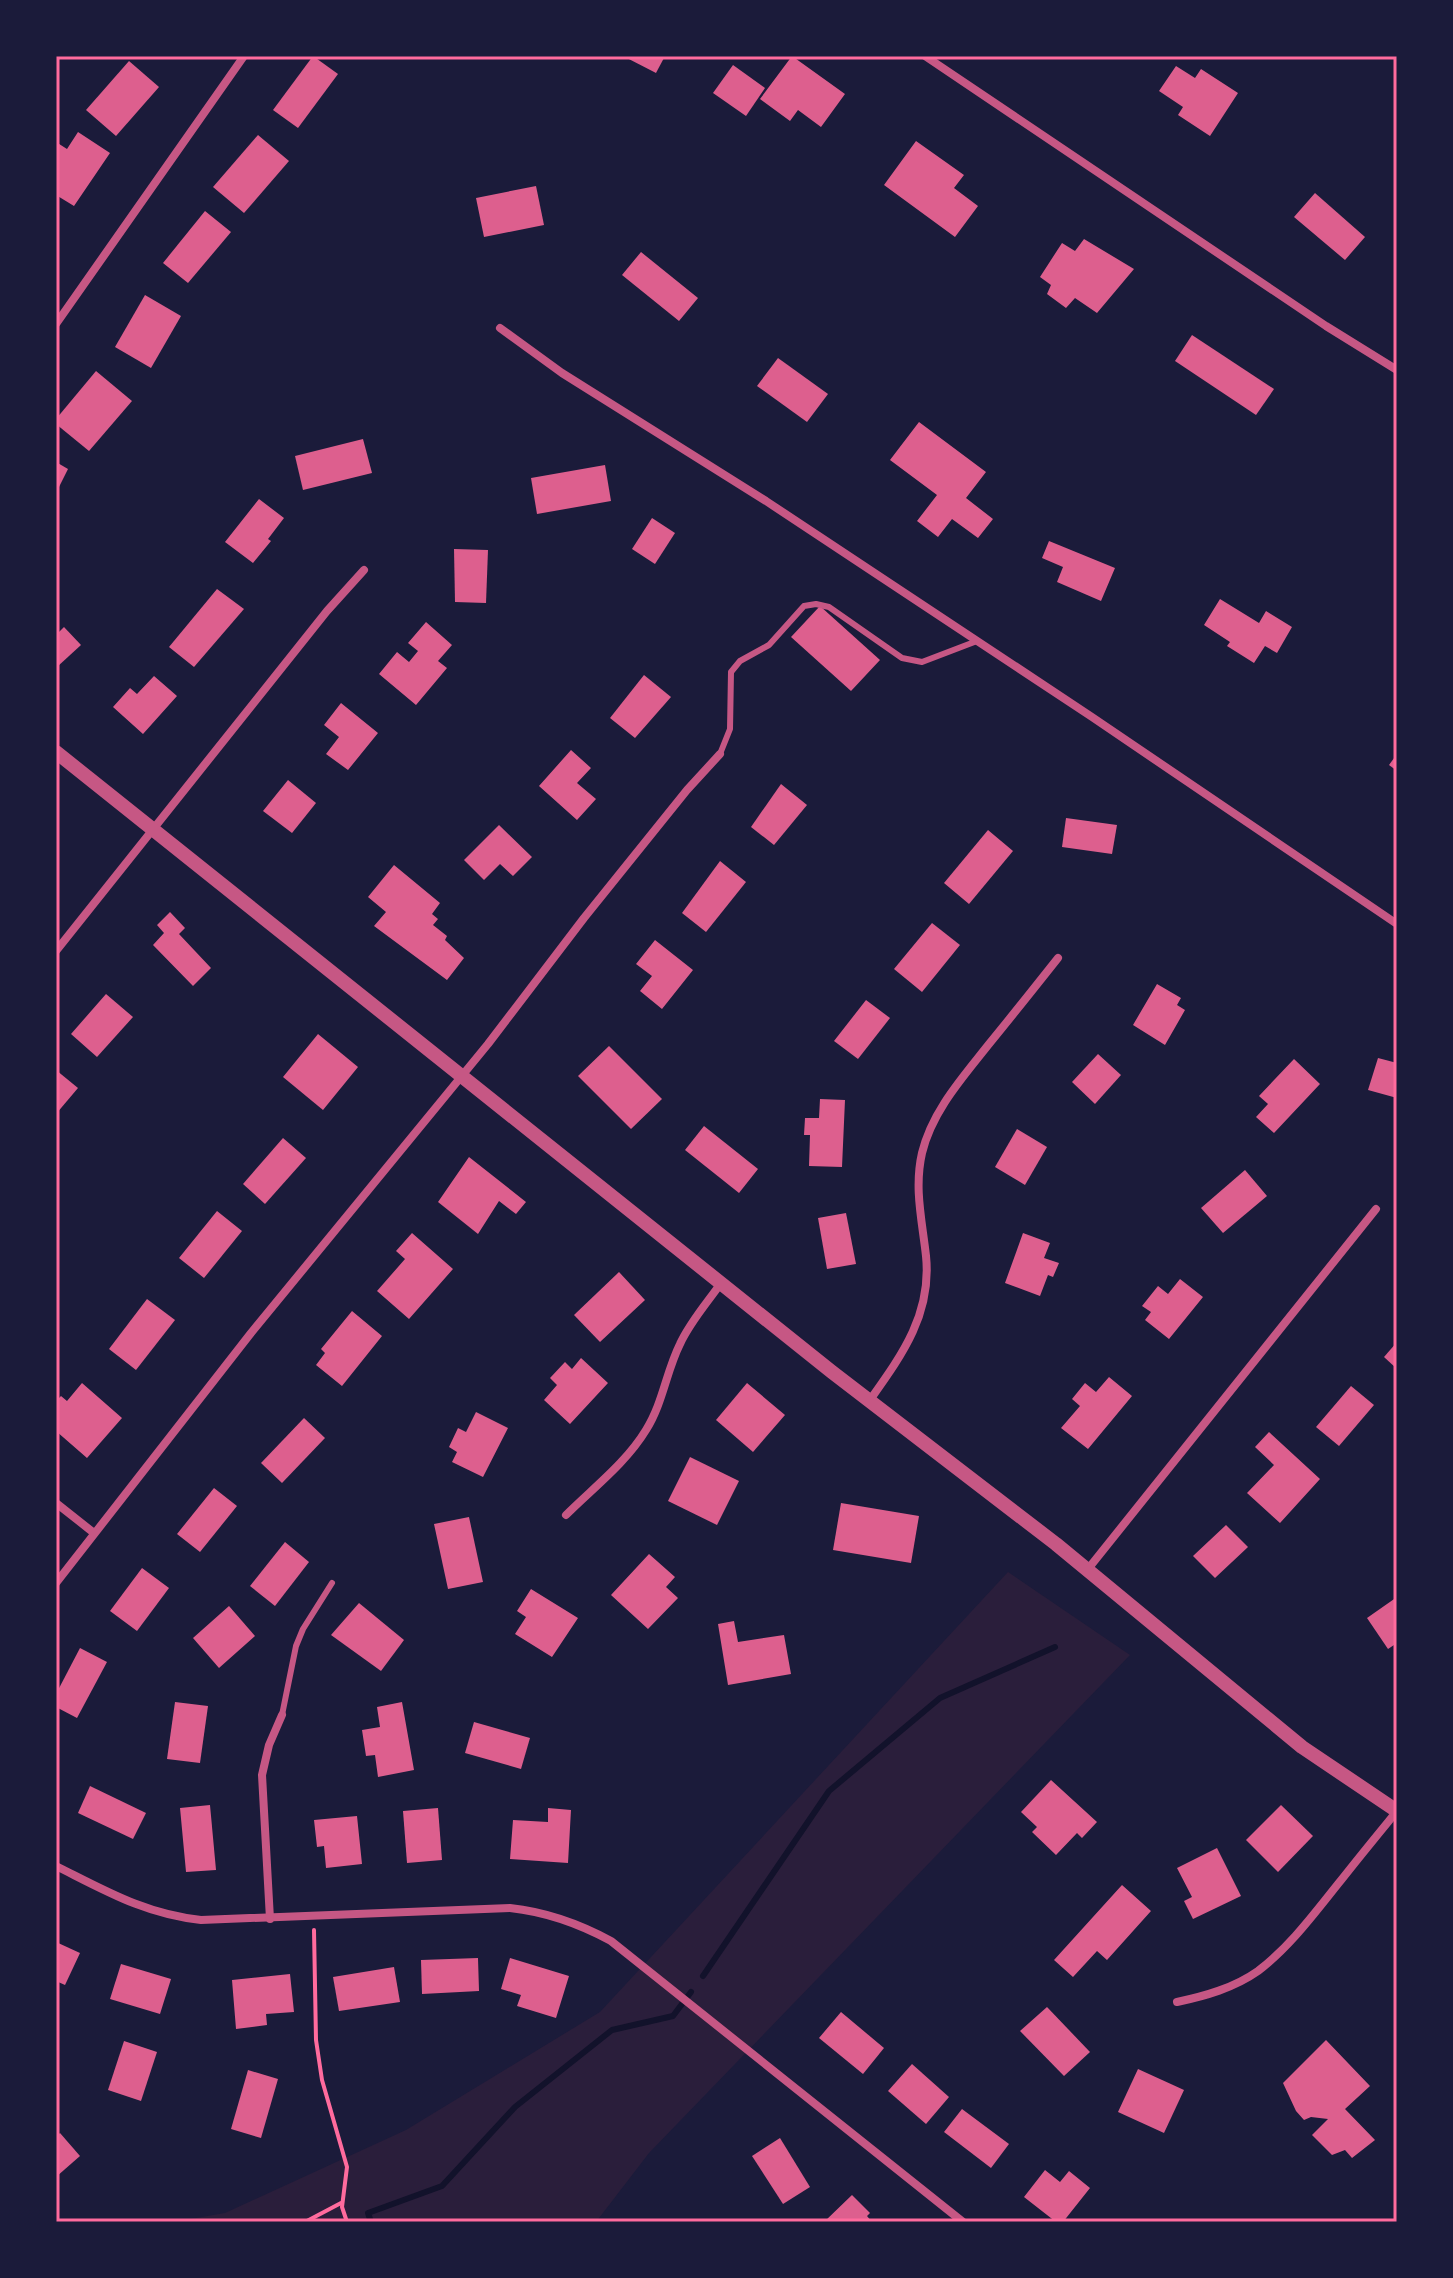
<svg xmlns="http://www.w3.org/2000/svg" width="1453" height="2278" font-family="Georgia,serif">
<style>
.green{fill:#2a1e3b}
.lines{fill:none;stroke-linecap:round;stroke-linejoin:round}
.stream{stroke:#12122b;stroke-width:6}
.building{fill:#dd5f8e}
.path{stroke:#ff6b9d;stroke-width:4}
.service{stroke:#c65784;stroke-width:6}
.minor{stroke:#c65784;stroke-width:8}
.tertiary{stroke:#c65784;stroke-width:14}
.neatline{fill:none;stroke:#ff6b9d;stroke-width:3}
</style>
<rect width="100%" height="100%" fill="#1b1b3a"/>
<path class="green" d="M1008,1572L1130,1655L649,2153L596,2222H173L225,2213L406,2130L600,2012Z"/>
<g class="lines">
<g class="stream">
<path d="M703,1976L829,1791L940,1698L1055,1647"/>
<path d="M371,2222L368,2213L442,2186L515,2107L612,2030L673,2016L691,1992"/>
</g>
</g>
<g class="building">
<path d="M313,56L338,74L298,128L273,110Z"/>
<path d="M623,56H665L656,73Z"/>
<path d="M792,56L845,94L821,127L798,110L790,121L760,99Z"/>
<path d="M129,61L159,87L116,136L86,110Z"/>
<path d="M733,65L765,88L746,116L713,93Z"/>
<path d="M1176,66L1195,78L1201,69L1238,93L1210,136L1178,115L1183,107L1159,91Z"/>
<path d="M78,132L110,153L74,206L56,195V142L67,149Z"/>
<path d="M258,135L289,161L244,213L213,187Z"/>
<path d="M916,141L964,175L954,188L978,206L955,237L884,185Z"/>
<path d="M536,186L544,225L484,237L476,198Z"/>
<path d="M1315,193L1365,237L1345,260L1294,217Z"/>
<path d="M205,211L231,232L188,283L163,263Z"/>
<path d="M1084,239L1134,269L1097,313L1075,298L1066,308L1047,294L1051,285L1040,277L1062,243L1075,251Z"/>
<path d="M641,252L698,298L679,321L622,275Z"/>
<path d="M145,295L181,316L151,368L115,347Z"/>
<path d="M1192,335L1274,389L1256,415L1175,361Z"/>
<path d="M778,358L828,394L807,422L757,386Z"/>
<path d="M96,371L132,401L89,451L56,424V419Z"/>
<path d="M919,422L986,472L966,498L993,519L978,538L952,519L938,537L917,521L937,495L890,460Z"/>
<path d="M363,439L372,473L303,490L295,456Z"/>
<path d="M56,462L68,469L56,493Z"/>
<path d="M605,465L611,501L537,514L531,478Z"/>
<path d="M259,499L284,518L268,539L271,541L253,563L225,542Z"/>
<path d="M652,518L675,533L655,564L632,549Z"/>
<path d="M1049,541L1115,568L1101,601L1057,582L1063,567L1042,558Z"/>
<path d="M454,549L488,550L486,603L455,602Z"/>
<path d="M217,589L244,609L194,667L169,647Z"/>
<path d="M1220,599L1259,623L1266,611L1292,627L1277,653L1265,646L1254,663L1227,646L1230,642L1204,625Z"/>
<path d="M820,606L880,660L851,691L791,637Z"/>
<path d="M426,622L452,645L438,661L447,668L416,705L379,674L397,652L409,662L418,651L408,643Z"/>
<path d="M64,627L81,645L57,667L56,635Z"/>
<path d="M644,675L671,697L635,738L610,718Z"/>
<path d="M154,676L177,696L143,734L113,707L130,688L137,694Z"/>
<path d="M341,703L378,733L348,770L326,754L339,737L324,725Z"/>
<path d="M571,750L591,768L577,783L596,799L577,820L539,786Z"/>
<path d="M1397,754V771L1389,765Z"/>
<path d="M288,780L316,803L292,833L263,811Z"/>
<path d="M781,784L807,805L774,845L751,827Z"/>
<path d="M1066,818L1117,825L1112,854L1062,847Z"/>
<path d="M499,825L532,857L513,876L500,864L484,880L464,860Z"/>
<path d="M988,830L1013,851L969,904L944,883Z"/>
<path d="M720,861L746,882L706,932L682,913Z"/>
<path d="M394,865L440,903L432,914L438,919L433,925L447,936L445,940L464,958L447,980L374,926L386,912L368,897Z"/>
<path d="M170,912L185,928L179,934L211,968L193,986L153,945L164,933L157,925Z"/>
<path d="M932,923L960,945L922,992L894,969Z"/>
<path d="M655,940L693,970L662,1009L640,991L652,976L636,964Z"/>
<path d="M1157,984L1181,998L1177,1005L1185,1010L1165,1045L1133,1025Z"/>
<path d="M106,994L133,1017L97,1057L71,1034Z"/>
<path d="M866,1000L890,1018L858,1059L834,1041Z"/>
<path d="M318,1034L358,1067L323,1110L283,1077Z"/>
<path d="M609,1046L662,1099L631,1129L578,1076Z"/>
<path d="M1098,1054L1121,1075L1095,1104L1072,1082Z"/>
<path d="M1378,1058L1397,1063V1098L1368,1090Z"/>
<path d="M1294,1059L1320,1084L1274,1133L1256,1117L1268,1104L1259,1096Z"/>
<path d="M56,1070L78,1088L56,1114Z"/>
<path d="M820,1099L845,1100L842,1167L809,1166L810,1135H804L805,1118H819Z"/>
<path d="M704,1126L758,1169L739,1193L685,1150Z"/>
<path d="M1017,1129L1047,1147L1025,1185L995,1167Z"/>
<path d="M283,1138L306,1158L265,1204L243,1184Z"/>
<path d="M469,1157L526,1202L516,1214L499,1201L478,1234L438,1202Z"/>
<path d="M1245,1170L1267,1196L1223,1233L1201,1208Z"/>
<path d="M217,1211L242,1231L204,1278L179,1258Z"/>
<path d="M846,1213L856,1264L827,1269L818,1218Z"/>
<path d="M412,1233L453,1269L409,1319L377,1291L405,1259L396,1251Z"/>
<path d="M1023,1233L1050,1243L1044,1258L1059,1263L1053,1277L1048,1275L1040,1296L1005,1283Z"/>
<path d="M619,1272L645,1300L600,1342L574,1315Z"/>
<path d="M1180,1279L1203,1297L1169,1339L1145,1320L1151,1312L1142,1306L1158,1286L1168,1294Z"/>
<path d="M147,1299L175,1320L136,1370L109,1349Z"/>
<path d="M352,1311L382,1336L342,1386L316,1365L325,1353L321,1349Z"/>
<path d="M1397,1342V1369L1384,1357Z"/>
<path d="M581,1358L608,1383L570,1424L544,1400L557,1385L550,1378L565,1362L572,1369Z"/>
<path d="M1109,1377L1132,1396L1088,1449L1061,1428L1080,1406L1072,1399L1085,1383L1096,1392Z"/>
<path d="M82,1383L122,1418L87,1458L56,1431V1401L61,1396L67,1401Z"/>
<path d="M747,1383L785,1415L753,1452L716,1420Z"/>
<path d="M1351,1386L1374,1405L1339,1446L1316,1427Z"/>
<path d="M476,1412L508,1428L483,1477L452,1462L457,1452L449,1447L458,1428L466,1432Z"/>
<path d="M304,1418L325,1438L282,1483L261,1463Z"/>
<path d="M1269,1432L1320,1479L1280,1523L1247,1493L1274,1465L1255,1447Z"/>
<path d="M690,1457L739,1481L717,1525L668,1501Z"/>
<path d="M214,1488L237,1506L200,1552L177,1534Z"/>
<path d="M841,1503L919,1516L911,1563L833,1550Z"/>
<path d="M469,1517L483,1582L448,1589L434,1524Z"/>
<path d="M1226,1525L1248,1547L1215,1578L1193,1556Z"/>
<path d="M285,1542L309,1562L275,1606L250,1586Z"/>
<path d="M649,1554L675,1577L666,1587L678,1598L648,1629L611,1595Z"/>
<path d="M142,1568L169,1588L137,1631L110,1611Z"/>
<path d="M531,1589L578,1618L552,1657L515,1634L526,1617L517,1611Z"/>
<path d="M1397,1597V1643L1388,1649L1367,1618Z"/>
<path d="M359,1603L404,1640L381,1671L331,1635Z"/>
<path d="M229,1606L255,1636L219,1668L193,1638Z"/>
<path d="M734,1621L738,1642L784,1635L791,1674L728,1685L718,1624Z"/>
<path d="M80,1648L107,1662L77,1718L56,1707V1694Z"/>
<path d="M175,1702L208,1706L200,1763L167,1759Z"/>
<path d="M402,1702L414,1770L378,1777L375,1755L366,1756L362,1730L380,1727L377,1707Z"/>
<path d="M474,1722L530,1738L521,1769L465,1753Z"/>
<path d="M1051,1780L1097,1822L1082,1838L1077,1833L1056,1855L1032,1832L1037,1827L1021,1812Z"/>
<path d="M90,1786L146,1813L133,1839L78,1813Z"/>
<path d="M210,1805L216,1870L186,1872L180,1808Z"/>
<path d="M1281,1805L1313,1836L1278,1872L1246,1840Z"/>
<path d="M438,1808L442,1860L407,1863L403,1811Z"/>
<path d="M548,1808L571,1810L568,1863L510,1859L513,1820L548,1822Z"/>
<path d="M357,1816L362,1864L326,1868L324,1846L317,1847L314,1820Z"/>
<path d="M1217,1848L1241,1896L1193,1919L1184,1901L1192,1897L1177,1868Z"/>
<path d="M1122,1885L1151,1911L1107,1960L1097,1951L1073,1977L1054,1960Z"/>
<path d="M56,1942L80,1953L65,1985L56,1981Z"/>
<path d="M478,1958L479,1991L422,1994L421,1960Z"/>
<path d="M510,1958L569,1976L556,2018L517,2006L521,1995L501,1989Z"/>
<path d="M121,1964L171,1979L160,2014L110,1999Z"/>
<path d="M394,1967L400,2002L339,2011L333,1977Z"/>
<path d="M290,1974L294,2012L266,2014L267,2025L236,2029L232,1980Z"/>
<path d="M1047,2007L1090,2052L1064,2076L1020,2031Z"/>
<path d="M841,2012L884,2048L863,2074L819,2038Z"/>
<path d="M1326,2040L1370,2086L1345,2109L1375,2140L1352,2158L1345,2150L1332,2155L1312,2135L1328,2119L1311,2117L1304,2120L1296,2111L1283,2083Z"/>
<path d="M124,2041L157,2052L141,2101L108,2090Z"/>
<path d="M912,2064L949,2097L926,2124L888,2091Z"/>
<path d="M1138,2069L1184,2090L1164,2133L1118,2112Z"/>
<path d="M248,2070L278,2079L261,2138L231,2129Z"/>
<path d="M962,2109L1009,2144L991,2168L944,2132Z"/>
<path d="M60,2133L80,2156L56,2177V2137Z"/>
<path d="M780,2138L810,2187L783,2204L752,2156Z"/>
<path d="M1045,2170L1060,2182L1069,2171L1090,2188L1063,2222H1056L1024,2197Z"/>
<path d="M852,2195L870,2213L867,2216L872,2222H824Z"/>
</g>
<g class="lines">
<g class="path">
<path d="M314,1930L316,2040L322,2080L347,2167L342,2207L347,2222"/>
<path d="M305,2222L341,2203"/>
<path d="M576,2222H596"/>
</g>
<g class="service">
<path d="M720,754L730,729L731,672L740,661L769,645L804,606L816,604L829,607L902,658L922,662L977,641"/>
<path d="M282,1715L296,1646L303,1629L332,1583"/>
</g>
<g class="minor">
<path d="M925,56L1326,326L1397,370"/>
<path d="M56,324L244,56"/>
<path d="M500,328L562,373L766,501L1092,717L1397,924"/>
<path d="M56,951L327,611L364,570"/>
<path d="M870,1400C902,1355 932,1314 926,1256C922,1220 914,1188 922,1153C932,1111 963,1077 989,1044C1012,1016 1035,987 1058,958"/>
<path d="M56,1503L94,1533"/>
<path d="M566,1515C593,1488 626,1463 646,1430C663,1403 666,1372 680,1344C690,1322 707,1303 721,1283"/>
<path d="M1088,1569L1376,1209"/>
<path d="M56,1583L251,1333L488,1044L584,918L687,790L720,754"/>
<path d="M56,1866C106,1891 145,1914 201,1920L510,1908C547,1912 578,1923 611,1941L963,2222"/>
<path d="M270,1919L262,1775L269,1745L282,1715"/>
<path d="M1177,2002C1205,1996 1234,1988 1258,1971C1291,1946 1316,1911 1342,1879C1360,1856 1379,1833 1397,1811"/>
</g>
<path class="tertiary" d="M56,752L832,1372L1056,1544L1302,1747L1397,1811"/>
</g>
<rect width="1453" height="2278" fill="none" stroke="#1b1b3a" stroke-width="116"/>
<rect x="58" y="58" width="1337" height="2162" class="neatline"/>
</svg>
